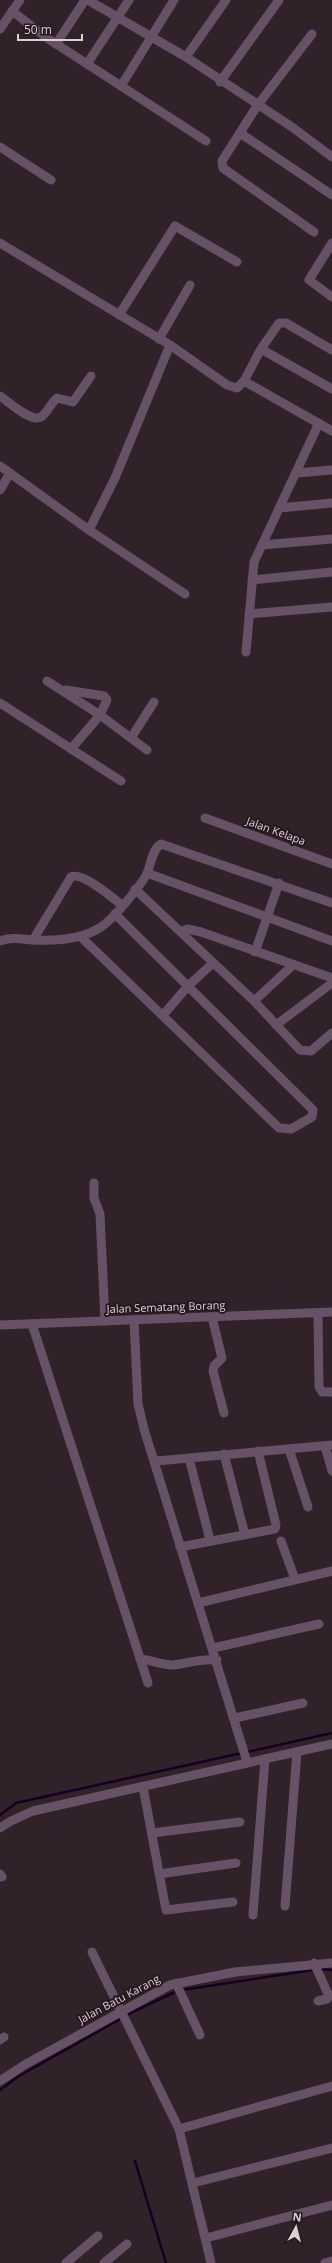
<svg xmlns="http://www.w3.org/2000/svg" width="332" height="2263" font-family="'Open Sans',sans-serif">
<style>
.lines{fill:none;stroke-linecap:round;stroke-linejoin:round}
.stream{stroke:#140025;stroke-width:2.5}
.minor{stroke:#675167;stroke-width:9}
.labels{text-anchor:middle;stroke-width:4;stroke-linejoin:round;paint-order:stroke}
.street-label{font-size:11px;fill:#dbd1d5;stroke:#26181f}
</style>
<rect width="100%" height="100%" fill="#302229"/>
<g class="lines">
<g class="stream">
<path d="M247,1752L332,1733"/>
<path d="M0,1815L16,1803L242,1753"/>
<path d="M182,1990L320,1969L332,1970"/>
<path d="M126,2015L177,1991"/>
<path d="M0,2090L19,2076L122,2018"/>
<path d="M135,2161L166,2263"/>
</g>
<g class="minor">
<path d="M88,0L186,57L292,127L332,157"/>
<path d="M12,11L47,38L206,141"/>
<path d="M0,29L20,0"/>
<path d="M312,34L257,106L222,161L223,168L314,232"/>
<path d="M56,44L85,0"/>
<path d="M186,57L226,0"/>
<path d="M87,64L129,0"/>
<path d="M220,82L279,0"/>
<path d="M121,86L174,0"/>
<path d="M240,133L332,195"/>
<path d="M0,147L51,180"/>
<path d="M0,243L170,345L115,478L89,530"/>
<path d="M332,243L309,280L332,297"/>
<path d="M119,315L175,226L237,262"/>
<path d="M159,339L190,285"/>
<path d="M170,345L227,385L237,388L244,381L332,431"/>
<path d="M261,349L332,389"/>
<path d="M244,381L261,349L279,323H286L332,350"/>
<path d="M0,396C8,401 31,423 41,417C47,413 51,403 57,398L73,402L91,376"/>
<path d="M0,466L89,530L185,594"/>
<path d="M296,473L332,470"/>
<path d="M0,490L10,473"/>
<path d="M279,508L332,503"/>
<path d="M262,545L332,539"/>
<path d="M252,580L332,572"/>
<path d="M249,614L332,607"/>
<path d="M246,652L254,562L319,423"/>
<path d="M47,681L100,715L147,750"/>
<path d="M66,690L104,696L107,700L100,715L71,749"/>
<path d="M0,703L121,781"/>
<path d="M131,738L154,702"/>
<path d="M205,818L332,864"/>
<path d="M147,873L332,941"/>
<path d="M135,889L254,1001L300,1050L311,1051L332,1033"/>
<path d="M181,931L188,929L201,932L332,978"/>
<path d="M81,937L279,1128L291,1129L312,1117L313,1110L115,914"/>
<path d="M33,940L71,877C82,871 111,897 122,905"/>
<path d="M0,941C12,937 21,939 33,940C55,941 83,939 101,927C113,919 143,884 148,871C151,863 153,848 161,844L332,903"/>
<path d="M255,952L279,883"/>
<path d="M254,1001L293,965"/>
<path d="M163,1015L188,986L213,963"/>
<path d="M276,1025L332,983"/>
<path d="M94,1183V1198L100,1214L105,1321"/>
<path d="M318,1313L319,1387L322,1392H332"/>
<path d="M212,1317L222,1358L214,1366L213,1371L224,1413"/>
<path d="M134,1320L138,1404L144,1429L247,1762"/>
<path d="M32,1324L148,1683"/>
<path d="M0,1325L332,1312"/>
<path d="M325,1446L332,1471"/>
<path d="M289,1449L308,1507"/>
<path d="M224,1454L245,1535"/>
<path d="M189,1458L210,1540"/>
<path d="M156,1461L332,1445"/>
<path d="M281,1541L295,1579"/>
<path d="M180,1547L275,1529L276,1525L258,1451"/>
<path d="M198,1603L332,1571"/>
<path d="M213,1648L319,1624"/>
<path d="M140,1659C152,1660 164,1666 174,1665C189,1663 201,1658 217,1660"/>
<path d="M235,1718L303,1703"/>
<path d="M143,1787L166,1910L233,1902"/>
<path d="M0,1828L11,1821L33,1811L332,1744"/>
<path d="M152,1833L240,1822"/>
<path d="M0,1874L2,1877"/>
<path d="M159,1874L236,1863"/>
<path d="M285,1906L297,1752"/>
<path d="M253,1915L265,1759"/>
<path d="M92,1952L179,2129L332,2086"/>
<path d="M314,1963L329,1996L327,1999L318,2001"/>
<path d="M176,1983L200,2035"/>
<path d="M0,2040L4,2037"/>
<path d="M0,2081L26,2064L170,1985L235,1972L332,1963"/>
<path d="M179,2129L211,2263"/>
<path d="M193,2183L332,2148"/>
<path d="M206,2238L332,2205"/>
<path d="M66,2263L98,2236"/>
<path d="M104,2263L127,2244"/>
<path d="M325,2263L332,2261"/>
</g>
</g>
<g class="labels">
<g class="street-label">
<text transform="translate(276 831) rotate(20)" y="4">Jalan Kelapa</text>
<text transform="translate(166 1307) rotate(-2)" y="4">Jalan Sematang Borang</text>
<text transform="translate(119 1999) rotate(-28)" y="4">Jalan Batu Karang</text>
</g>
</g>
<g transform="translate(296 2227) rotate(7)" stroke="#26181f" stroke-width="3" paint-order="stroke">
<path d="M0-3L7 15L0 10L-7 15Z" fill="#dbd1d5"/>
<text y="-6" font-size="11" font-weight="bold" text-anchor="middle" fill="#dbd1d5">N</text>
</g>
<path d="M18 34v6h64v-6" fill="none" stroke="#dbd1d5" stroke-width="2"/>
<text x="24" y="34" font-size="12" fill="#dbd1d5" stroke="#26181f" stroke-width="3" paint-order="stroke">50 m</text>
</svg>
